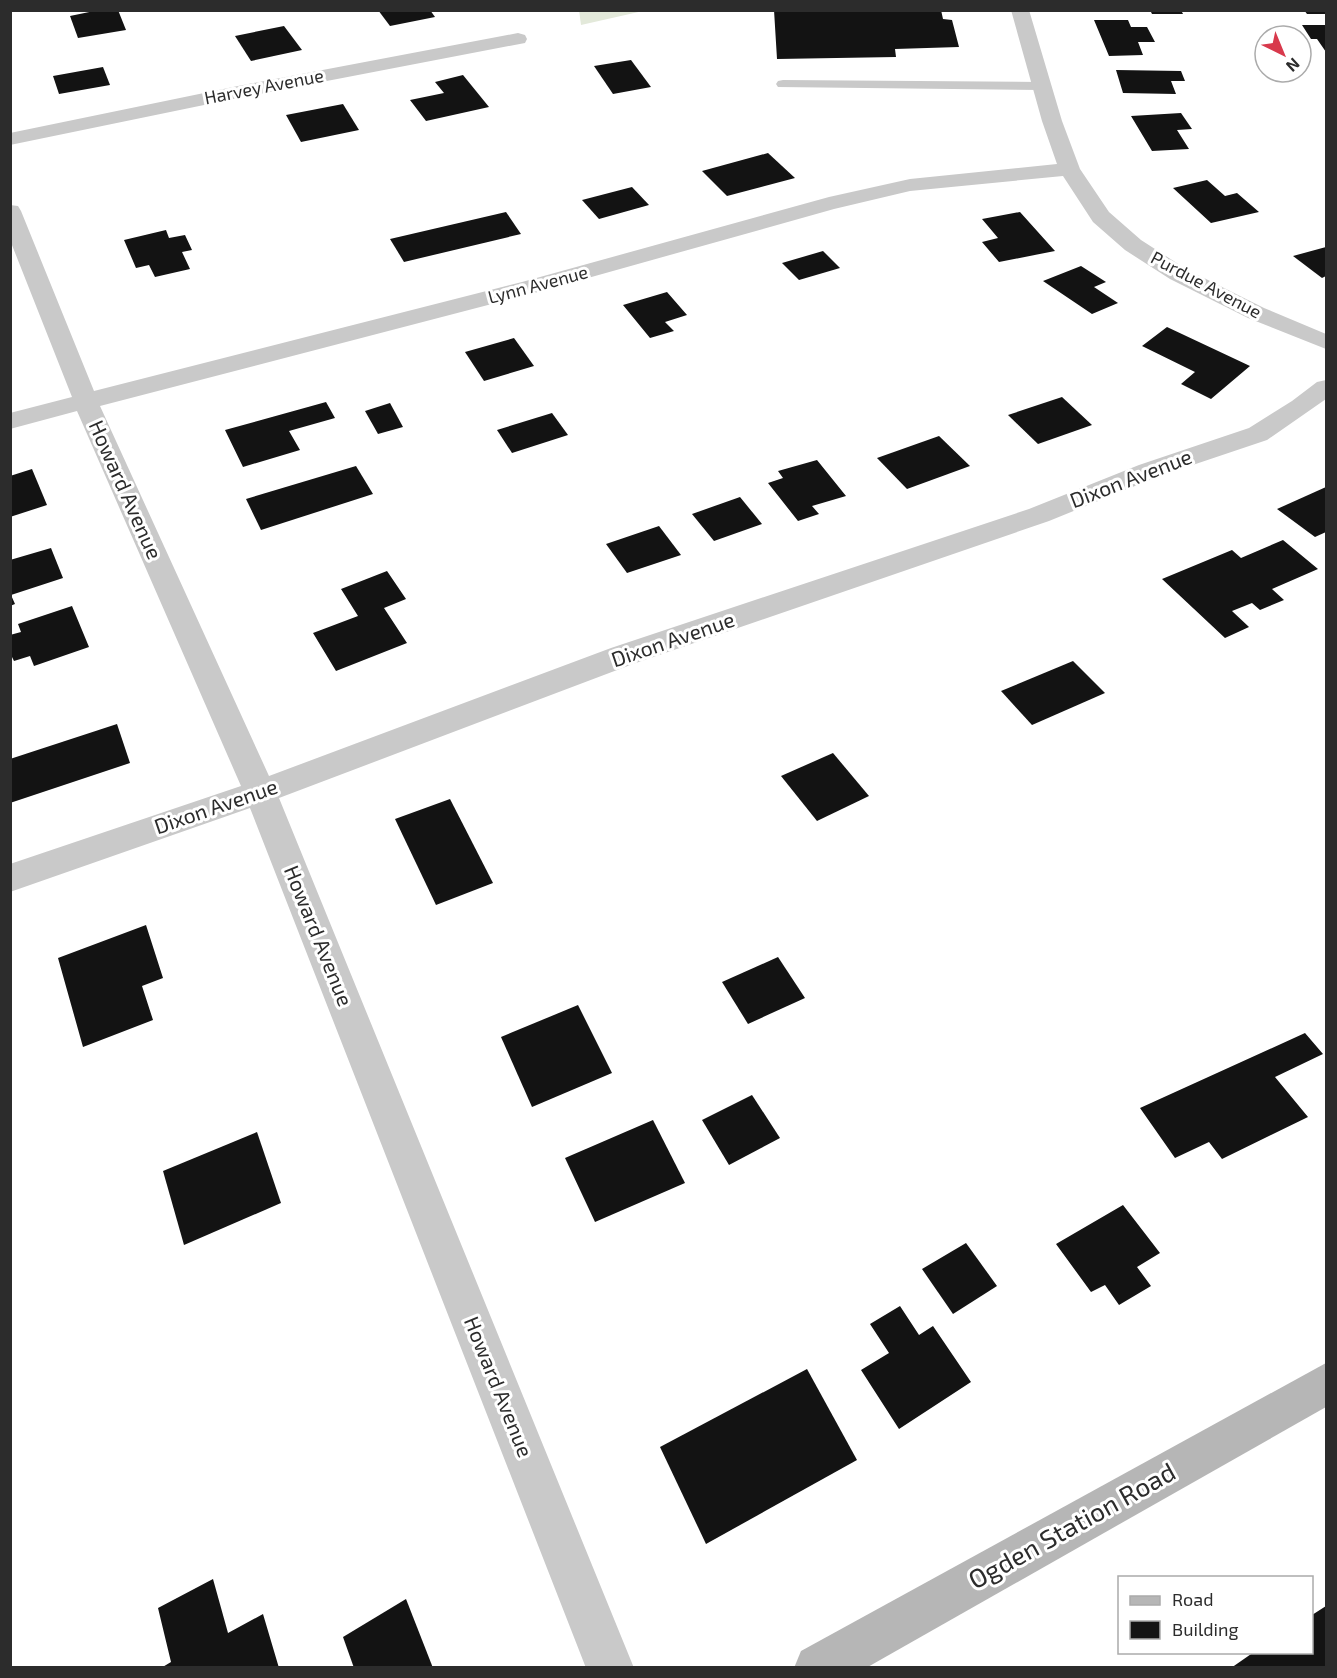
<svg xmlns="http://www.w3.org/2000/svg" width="1337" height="1678" font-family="'Exo 2',sans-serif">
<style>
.green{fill:#e3e9da}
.building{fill:#131313}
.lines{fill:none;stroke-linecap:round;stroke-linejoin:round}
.lane{fill:#c9c9c9;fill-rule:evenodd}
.street{fill:#c9c9c9;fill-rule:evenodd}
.secondary{fill:#b6b6b6;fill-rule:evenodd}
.labels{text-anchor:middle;stroke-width:6;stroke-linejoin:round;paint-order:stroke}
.far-street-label{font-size:18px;fill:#2c2c2c;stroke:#fff}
.street-label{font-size:21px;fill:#2c2c2c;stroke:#fff}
.near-street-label{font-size:26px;fill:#2c2c2c;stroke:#fff}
</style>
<rect width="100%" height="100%" fill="#fff"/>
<path class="green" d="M579,10H643V11L581,25Z"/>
<g class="building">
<path d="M99,10H118L126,30L78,38L70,16Z"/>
<path d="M378,10H430L435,17L390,26Z"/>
<path d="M774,10H941L943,19L952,20L959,47L895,49L896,57L777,59Z"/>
<path d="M1150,10H1181L1183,14H1152Z"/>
<path d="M1304,10H1326V14H1307Z"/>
<path d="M1094,20H1128L1131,27H1147L1155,42H1138L1143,55L1109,56Z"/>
<path d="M1302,25H1326V52L1317,39H1311Z"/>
<path d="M284,26L302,50L251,61L235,36Z"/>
<path d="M631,60L651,87L613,94L594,66Z"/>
<path d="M103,67L110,85L59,94L53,76Z"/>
<path d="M1116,70L1181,71L1185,81H1171L1176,94L1123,93Z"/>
<path d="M463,75L489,107L426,121L410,100L444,93L435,82Z"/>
<path d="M343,104L359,130L301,142L286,115Z"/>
<path d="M1181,113L1192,129L1177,130L1189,149L1152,151L1131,116Z"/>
<path d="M768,153L795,178L727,196L702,171Z"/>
<path d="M1207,180L1225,196L1237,193L1259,212L1211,223L1173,188Z"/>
<path d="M632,187L649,205L599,219L582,200Z"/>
<path d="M506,212L521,234L404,262L390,239Z"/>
<path d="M1020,212L1055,251L999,262L982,242L998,238L982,219Z"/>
<path d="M166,230L169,238L185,235L192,250L182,252L190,269L155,277L149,265L136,268L124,240Z"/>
<path d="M1326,247V276L1322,278L1293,256Z"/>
<path d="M823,251L840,268L799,280L782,263Z"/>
<path d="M1081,266L1106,282L1094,287L1118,303L1092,314L1043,281Z"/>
<path d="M667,292L687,315L665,322L674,331L650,338L623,305Z"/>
<path d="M1167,327L1250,366L1211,399L1181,384L1195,372L1142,346Z"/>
<path d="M514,338L534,366L484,381L465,352Z"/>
<path d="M1062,397L1092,425L1038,444L1008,415Z"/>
<path d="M326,402L335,418L289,431L300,450L243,467L225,430Z"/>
<path d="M390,403L403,427L378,434L365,411Z"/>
<path d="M552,413L568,435L512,453L497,430Z"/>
<path d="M939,436L970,466L907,489L877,458Z"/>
<path d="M817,460L846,496L812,506L819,514L798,521L768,483L783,478L778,471Z"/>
<path d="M356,466L373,494L261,530L246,499Z"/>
<path d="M32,469L47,505L10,517V476Z"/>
<path d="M1326,487V532L1315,537L1277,509Z"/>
<path d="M740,497L762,524L714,541L692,514Z"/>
<path d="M659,526L681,555L627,573L606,544Z"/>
<path d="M1283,540L1318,569L1272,589L1284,600L1260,610L1252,603L1232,611L1249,627L1225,638L1162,579L1232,550L1241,558Z"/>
<path d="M51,548L63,578L11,595L15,604L10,606V560Z"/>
<path d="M387,571L406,599L384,608L407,643L336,671L313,633L358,616L341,589Z"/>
<path d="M72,606L89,647L34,666L30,656L14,661L10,653V635L21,632L18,624Z"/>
<path d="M1073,661L1105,693L1032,725L1001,691Z"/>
<path d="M117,724L130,763L10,803V759Z"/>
<path d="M833,753L869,796L817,821L781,776Z"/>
<path d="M450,799L493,883L436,905L395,819Z"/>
<path d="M146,925L163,978L142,986L153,1020L83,1047L58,958Z"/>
<path d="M778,957L805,998L748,1024L722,982Z"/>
<path d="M578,1005L612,1073L532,1107L501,1037Z"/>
<path d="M1305,1033L1323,1054L1275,1077L1308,1117L1222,1159L1209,1142L1175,1158L1140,1108Z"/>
<path d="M752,1095L780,1138L729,1165L702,1120Z"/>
<path d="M653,1120L685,1183L595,1222L565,1158Z"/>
<path d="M257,1132L281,1203L184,1245L163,1171Z"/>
<path d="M1123,1205L1160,1253L1137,1267L1151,1286L1119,1305L1105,1285L1091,1292L1056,1244Z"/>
<path d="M966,1243L997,1286L953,1314L922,1269Z"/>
<path d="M900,1306L919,1335L933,1326L971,1382L899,1429L861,1370L889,1353L870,1324Z"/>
<path d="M807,1369L857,1460L706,1544L660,1447Z"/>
<path d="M213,1579L228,1633L263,1614L279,1668H161L171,1662L158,1608Z"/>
<path d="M406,1599L433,1668H354L343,1637Z"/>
<path d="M1326,1606V1668H1231L1254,1652H1312V1615Z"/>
</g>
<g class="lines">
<path class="lane" d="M783,80L1041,82L1048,86L1041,90L778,87L776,84L778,81Z"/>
<g class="street">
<path d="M1011,10H1029L1062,121L1080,169L1109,212L1141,240L1186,269L1264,308L1326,334V349L1248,318L1170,279L1125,250L1093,222L1063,176L910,191L834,209L538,292L100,406L269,776L611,648L1029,509L1139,465L1249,428L1292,401L1317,382L1326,380V399L1267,440L1157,477L1049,521L633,664L279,798L634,1668H586L250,808L10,892V864L241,786L77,411L10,429V413L72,397L10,240V205L18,206L21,211L94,391L522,282L829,197L910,179L1057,164L1042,121Z"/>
<path d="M518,33L525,35L527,39L525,43L238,98L10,145V133L238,86Z"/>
</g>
<path class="secondary" d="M1326,1363V1407L866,1668H794L801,1651Z"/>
</g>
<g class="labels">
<g class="far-street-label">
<text transform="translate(264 87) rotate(-11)" y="6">Harvey Avenue</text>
<text transform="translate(538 285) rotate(-15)" y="6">Lynn Avenue</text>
<text transform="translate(1206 285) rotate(28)" y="6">Purdue Avenue</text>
</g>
<g class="street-label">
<text transform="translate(1131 479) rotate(-21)" y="7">Dixon Avenue</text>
<text transform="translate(125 490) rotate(66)" y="7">Howard Avenue</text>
<text transform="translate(673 640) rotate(-19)" y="7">Dixon Avenue</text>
<text transform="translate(216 807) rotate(-19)" y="7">Dixon Avenue</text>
<text transform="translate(318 936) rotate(68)" y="7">Howard Avenue</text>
<text transform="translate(498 1387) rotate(68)" y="7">Howard Avenue</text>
</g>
<g class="near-street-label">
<text transform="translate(1072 1526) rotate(-29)" y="9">Ogden Station Road</text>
</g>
</g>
<rect width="1337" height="1678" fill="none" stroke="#2c2c2c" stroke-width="24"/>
<rect x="1118" y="1576" width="195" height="78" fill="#ffffff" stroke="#ababab" stroke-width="1.5"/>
<rect x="1130" y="1596" width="30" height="9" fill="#b6b6b6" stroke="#ababab" stroke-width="1.5"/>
<text x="1172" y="1606" font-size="18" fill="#2c2c2c">Road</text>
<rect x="1130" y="1621" width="30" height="18" fill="#131313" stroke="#ababab" stroke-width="1.5"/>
<text x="1172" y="1636" font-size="18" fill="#2c2c2c">Building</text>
<g transform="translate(1283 54) rotate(137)"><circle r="28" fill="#ffffff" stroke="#ababab" stroke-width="1.5"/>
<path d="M0-4.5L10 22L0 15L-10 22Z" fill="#d8394c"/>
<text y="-9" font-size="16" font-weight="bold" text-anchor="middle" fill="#2c2c2c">N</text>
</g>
</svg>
